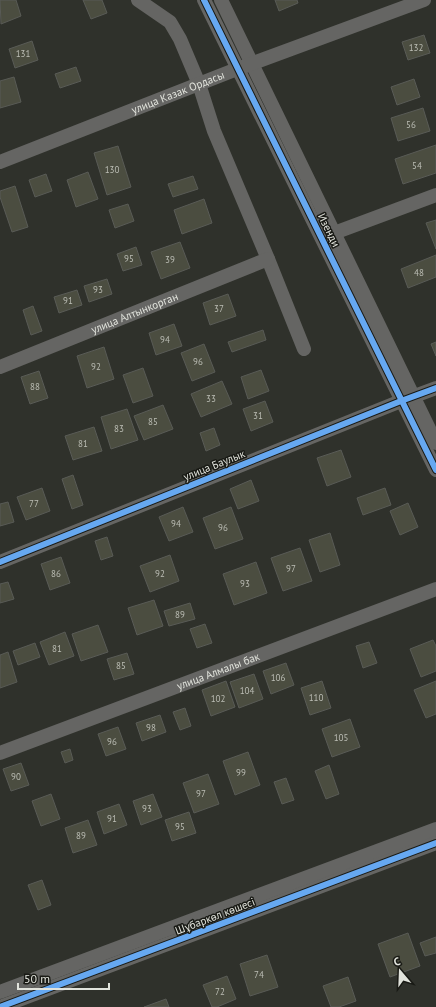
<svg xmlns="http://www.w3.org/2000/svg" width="436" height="1007" font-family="'PT Sans',sans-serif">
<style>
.building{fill:#4b4d40;stroke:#595b56}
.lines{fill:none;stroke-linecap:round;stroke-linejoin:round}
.minor{stroke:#656563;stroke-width:14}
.cycleway-casing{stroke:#191a15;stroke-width:8}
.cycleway{stroke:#66a8f1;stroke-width:6}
.labels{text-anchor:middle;stroke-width:3;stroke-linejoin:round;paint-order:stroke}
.number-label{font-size:9px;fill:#bcbeb5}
.street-label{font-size:11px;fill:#e1e3dc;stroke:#191a15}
</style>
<rect width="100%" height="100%" fill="#2f312b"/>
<g class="building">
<path d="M0,0H16L21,16L1,24Z"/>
<path d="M83,0H102L107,13L91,19Z"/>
<path d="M275,0H297L298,3L279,11Z"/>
<path d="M424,35L430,53L408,60L402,42Z"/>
<path d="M32,41L38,60L15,68L9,49Z"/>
<path d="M76,67L81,81L60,88L55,74Z"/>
<path d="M14,77L21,102L0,108V81Z"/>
<path d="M414,79L420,97L397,105L391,87Z"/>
<path d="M423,108L430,131L398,141L391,118Z"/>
<path d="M436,145V173L403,184L395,159Z"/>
<path d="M118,146L131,187L107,195L94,153Z"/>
<path d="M88,172L98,199L76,207L67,180Z"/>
<path d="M46,174L52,191L35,197L29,180Z"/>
<path d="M193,176L198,189L173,197L168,184Z"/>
<path d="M15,186L28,227L12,232L0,197V191Z"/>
<path d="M204,199L212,223L182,234L174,210Z"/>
<path d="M128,204L134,221L115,228L109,210Z"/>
<path d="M436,220V249L426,223Z"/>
<path d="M180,242L190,268L161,279L151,252Z"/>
<path d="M136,247L142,265L123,271L117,254Z"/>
<path d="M436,255V277L408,288L401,269Z"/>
<path d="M107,279L112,294L89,302L84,286Z"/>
<path d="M77,290L82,305L59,313L54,297Z"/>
<path d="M228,294L236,316L210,325L203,303Z"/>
<path d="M33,306L42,331L31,335L23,310Z"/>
<path d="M174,324L182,346L156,355L149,333Z"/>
<path d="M263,330L266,340L232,352L228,342Z"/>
<path d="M436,342V356L431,344Z"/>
<path d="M204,344L215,372L192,381L181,353Z"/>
<path d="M104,347L114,379L87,388L77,356Z"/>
<path d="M143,368L153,396L133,403L123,375Z"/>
<path d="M261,370L269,391L248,399L241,377Z"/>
<path d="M39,371L48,398L30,404L21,377Z"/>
<path d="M222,381L232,404L201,417L191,394Z"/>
<path d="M265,401L273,422L251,431L243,409Z"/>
<path d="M163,405L173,429L144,440L134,416Z"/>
<path d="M127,409L138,440L111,449L101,417Z"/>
<path d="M94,427L102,451L73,460L65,436Z"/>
<path d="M214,428L220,445L206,451L200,433Z"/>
<path d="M341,450L351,477L327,486L317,458Z"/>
<path d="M73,475L83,505L72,509L62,479Z"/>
<path d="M251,480L259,501L238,509L230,489Z"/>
<path d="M42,488L50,511L26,520L17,497Z"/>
<path d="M385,488L391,505L363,515L357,498Z"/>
<path d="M8,502L14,522L0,526V504Z"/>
<path d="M408,503L418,527L400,535L390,511Z"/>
<path d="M183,507L193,532L169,541L159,517Z"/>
<path d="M231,507L243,539L215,549L203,518Z"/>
<path d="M330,533L340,565L320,572L309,540Z"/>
<path d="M107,537L113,556L101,560L95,541Z"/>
<path d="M300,548L312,581L283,591L271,558Z"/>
<path d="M170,555L179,581L150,592L140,566Z"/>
<path d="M61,557L70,583L50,590L41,564Z"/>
<path d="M256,562L267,593L234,605L223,574Z"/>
<path d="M8,582L14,599L0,603V584Z"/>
<path d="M154,600L163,626L137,635L128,608Z"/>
<path d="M190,603L195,619L169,626L164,611Z"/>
<path d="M205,624L212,643L197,648L190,629Z"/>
<path d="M98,625L108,652L81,661L72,634Z"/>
<path d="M65,632L74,656L49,665L40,642Z"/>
<path d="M433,640L436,646V671L421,677L410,649Z"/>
<path d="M369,642L377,663L363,668L356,646Z"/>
<path d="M35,643L40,657L18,665L13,651Z"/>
<path d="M8,652L17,682L0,688V655Z"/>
<path d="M127,653L134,674L114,680L107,659Z"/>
<path d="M286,663L294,685L271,694L263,671Z"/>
<path d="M254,674L263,699L239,708L230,682Z"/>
<path d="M226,681L235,707L211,716L202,690Z"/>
<path d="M322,681L331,708L310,715L301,688Z"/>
<path d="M436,681V714L426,718L414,690Z"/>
<path d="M185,708L191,726L180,730L173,712Z"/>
<path d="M160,715L166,732L142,741L136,723Z"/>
<path d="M350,719L360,747L332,757L322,729Z"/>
<path d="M118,727L126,749L106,756L98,734Z"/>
<path d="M70,749L73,760L65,763L61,752Z"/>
<path d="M248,752L260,785L235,795L223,761Z"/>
<path d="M21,763L29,785L11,791L3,769Z"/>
<path d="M329,765L339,794L326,799L315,771Z"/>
<path d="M208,774L219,804L194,813L183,783Z"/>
<path d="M286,778L294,800L282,804L274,782Z"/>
<path d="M51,794L60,819L41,826L32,801Z"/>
<path d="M153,794L162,817L141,825L133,801Z"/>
<path d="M119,804L127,825L104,834L97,812Z"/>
<path d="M189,812L196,833L172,841L165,820Z"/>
<path d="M88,820L97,845L73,853L65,828Z"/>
<path d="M42,880L51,905L38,910L28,885Z"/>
<path d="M408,933L420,966L390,977L378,944Z"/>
<path d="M436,937V953L425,956L420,943Z"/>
<path d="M267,955L278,987L250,996L240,964Z"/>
<path d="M227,976L236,999L217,1007H212L203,985Z"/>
<path d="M348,977L356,1001L339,1007H331L323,986Z"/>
<path d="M166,999L169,1007H144Z"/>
</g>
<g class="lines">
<g class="minor">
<path d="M138,0L170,22L180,39L199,84L214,131L268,259L304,349"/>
<path d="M204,0L436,470"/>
<path d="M221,0L436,443"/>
<path id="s1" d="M0,162L237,69L424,0"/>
<path d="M326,236L436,195"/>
<path id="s2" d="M0,367L268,259"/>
<path d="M0,562L401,401L436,388"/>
<path id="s3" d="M0,753L436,589"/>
<path d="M0,992L436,829"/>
<path d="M0,1007L436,843"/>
</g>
<defs>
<g id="cycleway">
<path d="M204,0L436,470"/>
<path d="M0,562L401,401L436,388"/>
<path d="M0,1007L436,843"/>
</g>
</defs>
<use href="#cycleway" class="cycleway-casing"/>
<use href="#cycleway" class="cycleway"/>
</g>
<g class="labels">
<g class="number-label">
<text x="416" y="51">132</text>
<text x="23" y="57">131</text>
<text x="411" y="128">56</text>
<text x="417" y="169">54</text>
<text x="112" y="173">130</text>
<text x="129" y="262">95</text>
<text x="170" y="263">39</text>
<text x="419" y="276">48</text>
<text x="98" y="293">93</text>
<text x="68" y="304">91</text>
<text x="219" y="312">37</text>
<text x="165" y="343">94</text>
<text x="198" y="365">96</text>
<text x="96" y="370">92</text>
<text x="35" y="390">88</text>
<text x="211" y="402">33</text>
<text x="258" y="419">31</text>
<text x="153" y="425">85</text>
<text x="119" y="432">83</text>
<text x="83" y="447">81</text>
<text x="34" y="507">77</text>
<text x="176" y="527">94</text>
<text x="223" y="531">96</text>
<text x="291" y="572">97</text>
<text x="56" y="577">86</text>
<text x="160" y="577">92</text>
<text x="245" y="587">93</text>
<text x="180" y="618">89</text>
<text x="57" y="652">81</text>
<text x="121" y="669">85</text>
<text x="278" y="681">106</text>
<text x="247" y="694">104</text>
<text x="316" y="701">110</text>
<text x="218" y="702">102</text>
<text x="151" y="731">98</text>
<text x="341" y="741">105</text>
<text x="112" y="745">96</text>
<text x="241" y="776">99</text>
<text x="16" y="780">90</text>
<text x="201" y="797">97</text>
<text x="147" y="812">93</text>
<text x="112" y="822">91</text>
<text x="180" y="830">95</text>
<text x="81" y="839">89</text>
<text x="259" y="978">74</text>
<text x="220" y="995">72</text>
</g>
<g class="street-label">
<text dy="4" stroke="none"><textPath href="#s1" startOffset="191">улица Казак Ордасы</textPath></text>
<text transform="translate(329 230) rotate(64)" y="4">Изенди</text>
<text dy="4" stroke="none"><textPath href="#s2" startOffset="145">улица Алтынкорган</textPath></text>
<text transform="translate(214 465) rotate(-22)" y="4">улица Баулык</text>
<text dy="4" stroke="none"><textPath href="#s3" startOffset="233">улица Алмалы бак</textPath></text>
<text transform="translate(215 916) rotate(-21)" y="4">Шұбаркөл көшесі</text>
</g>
</g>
<g transform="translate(400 971) rotate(341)" stroke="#191a15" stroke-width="3" paint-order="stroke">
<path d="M0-3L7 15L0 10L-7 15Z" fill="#e1e3dc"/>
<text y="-6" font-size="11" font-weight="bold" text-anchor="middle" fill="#e1e3dc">С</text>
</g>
<path d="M18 983v6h91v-6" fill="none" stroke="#e1e3dc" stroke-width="2"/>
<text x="24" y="983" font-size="12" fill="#e1e3dc" stroke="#191a15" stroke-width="3" paint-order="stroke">50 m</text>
</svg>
